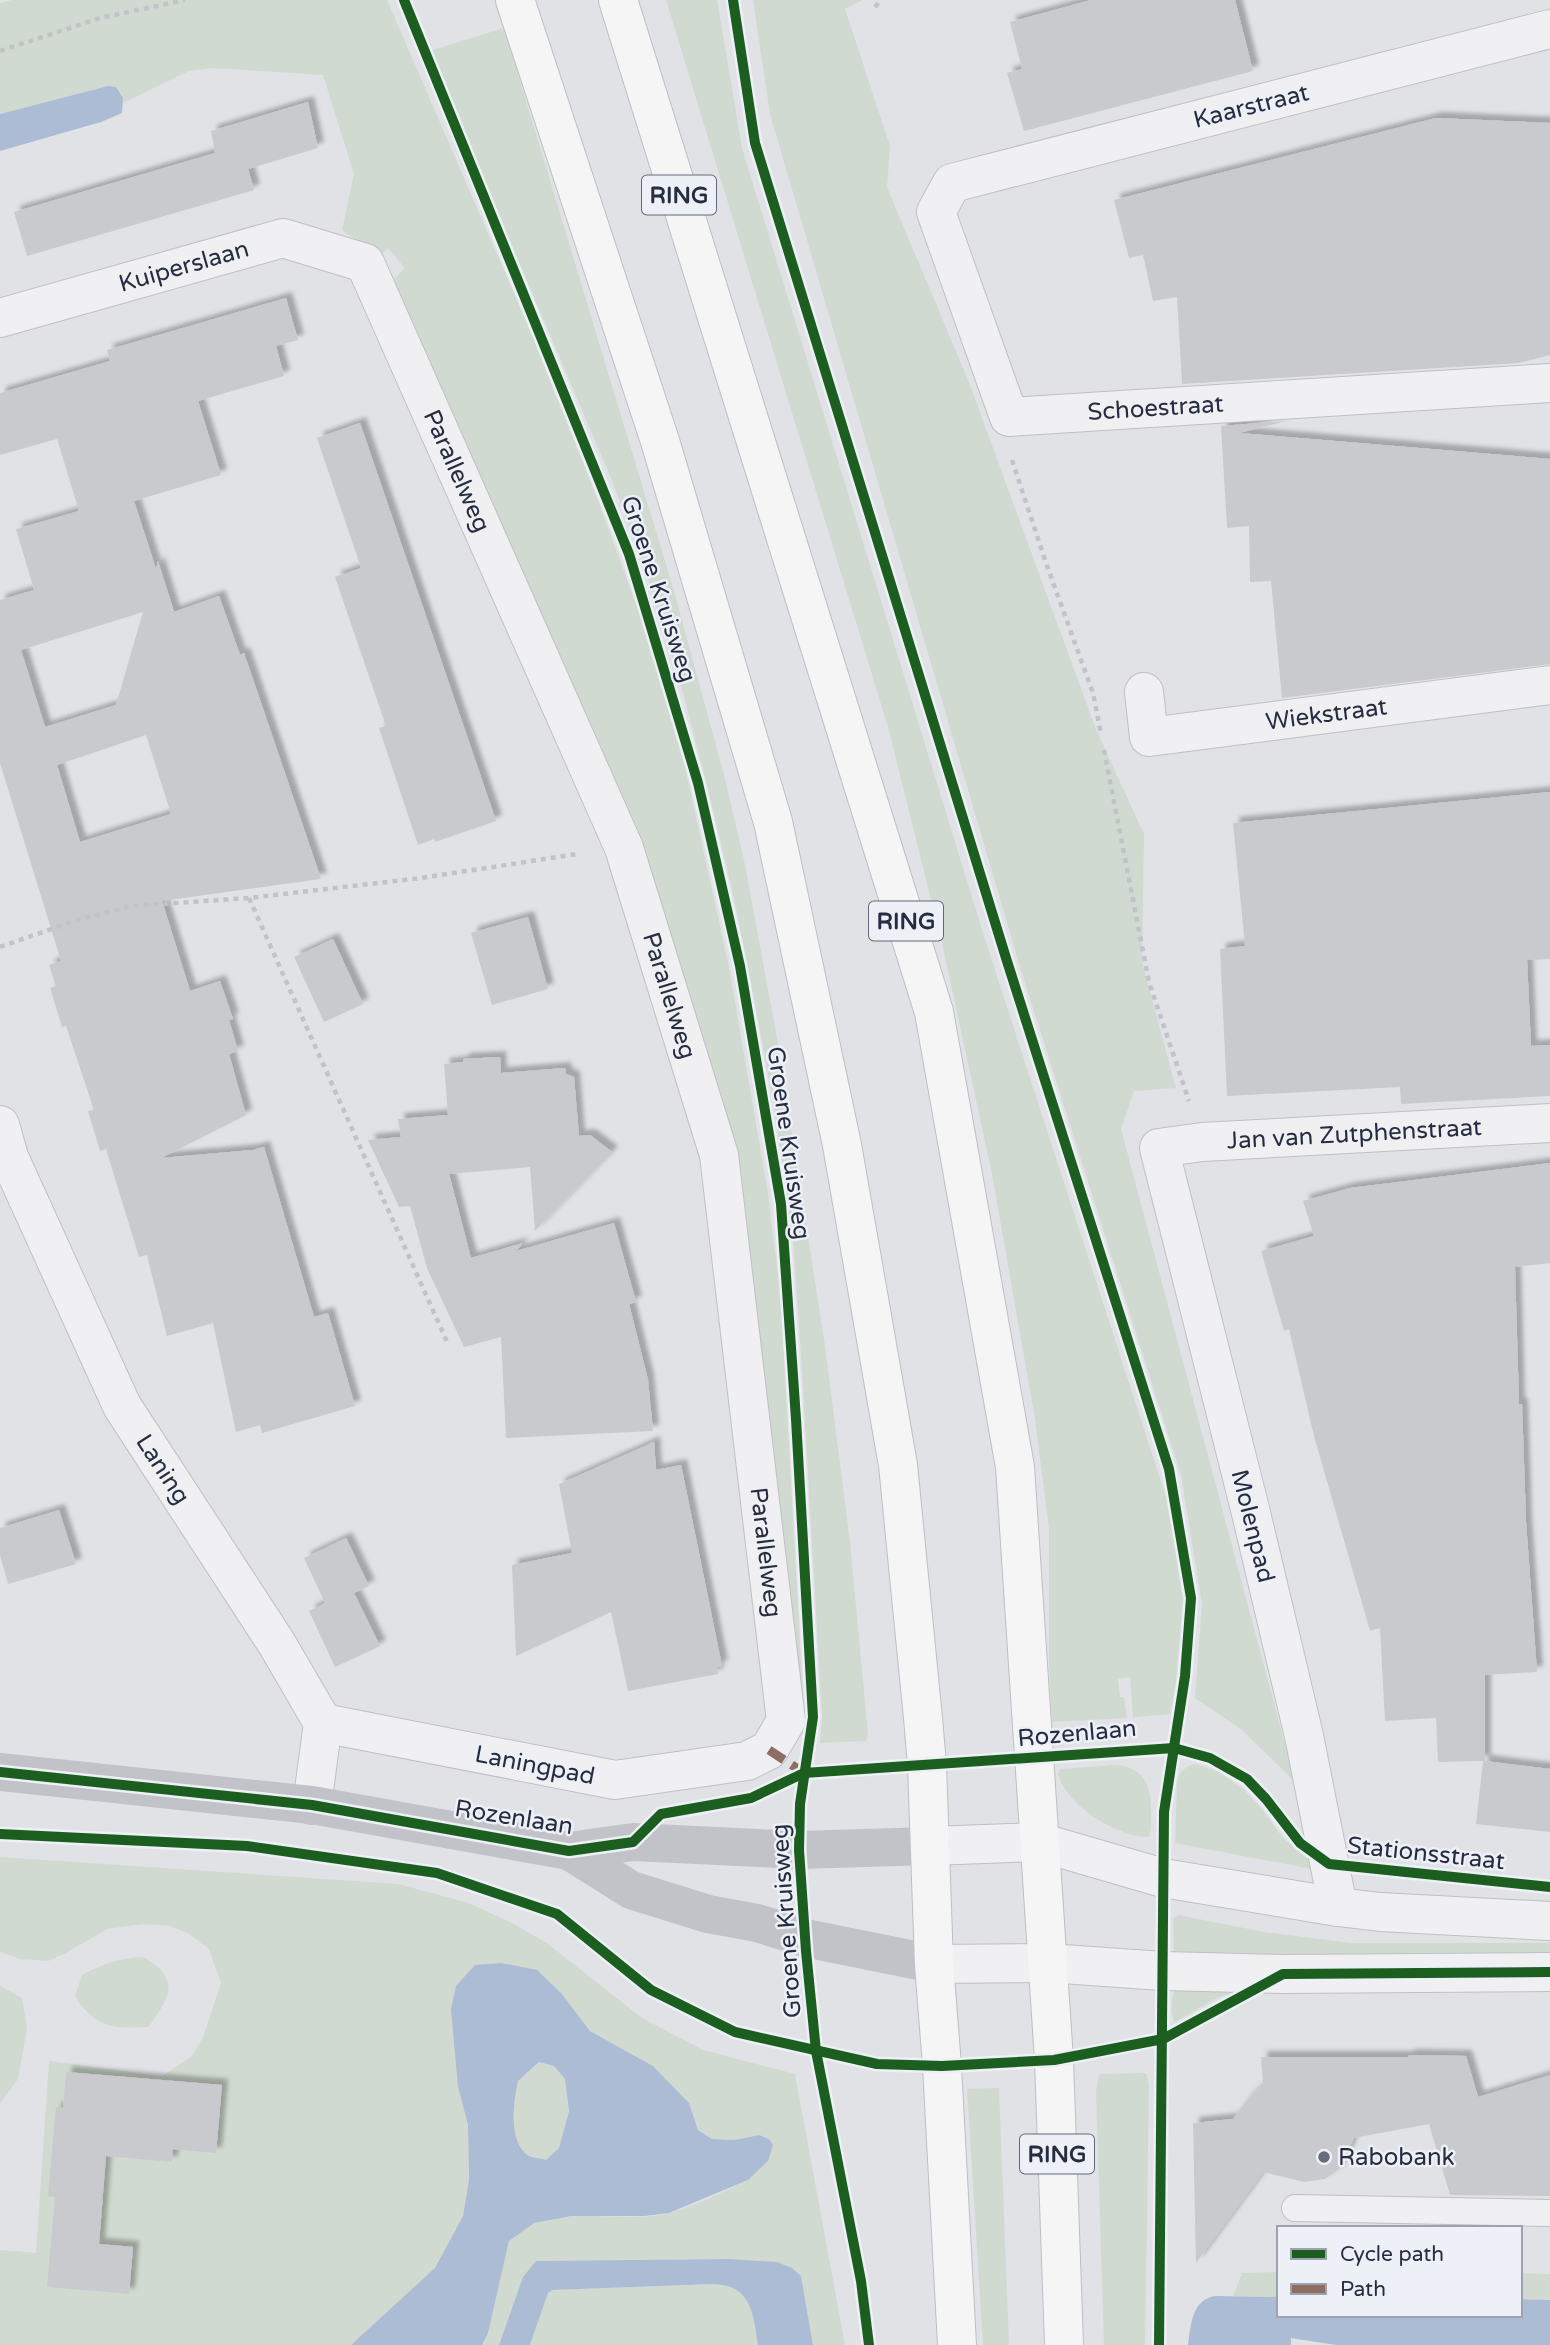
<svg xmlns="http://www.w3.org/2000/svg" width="1550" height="2345" font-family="'Varela Round',sans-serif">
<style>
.green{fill:#d0dad0}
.water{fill:#acbcd4;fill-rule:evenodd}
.building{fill:#c9cace;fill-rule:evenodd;filter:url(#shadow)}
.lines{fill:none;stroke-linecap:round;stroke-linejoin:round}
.lane-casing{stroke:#bfc0c4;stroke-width:28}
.street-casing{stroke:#bfc0c4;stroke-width:40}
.primary-casing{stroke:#bcbfc4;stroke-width:40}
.path{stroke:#c2c3c9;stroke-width:4.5;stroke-dasharray:5 5;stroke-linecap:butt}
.lane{stroke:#f0f0f3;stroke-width:26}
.street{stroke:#f0f0f3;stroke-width:38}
.secondary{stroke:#c2c3c9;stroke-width:38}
.primary{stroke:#f5f5f6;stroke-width:38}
.quiet{stroke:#8d6e63;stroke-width:9;stroke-dasharray:18 9;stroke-linecap:butt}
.cycleway-casing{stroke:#edf0f6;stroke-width:15}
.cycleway{stroke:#1b5e20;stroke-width:10}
.poi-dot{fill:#676c7b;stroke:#edf0f6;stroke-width:2.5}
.labels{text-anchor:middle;stroke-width:5;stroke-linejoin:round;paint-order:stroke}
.shield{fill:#edf0f6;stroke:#626877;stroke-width:2}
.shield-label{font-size:23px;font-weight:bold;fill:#262d41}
.street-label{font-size:24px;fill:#262d41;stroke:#edf0f6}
.poi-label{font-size:24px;fill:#262d41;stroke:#edf0f6;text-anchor:start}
</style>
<defs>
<filter id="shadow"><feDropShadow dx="6" dy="-6" stdDeviation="2" flood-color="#0004"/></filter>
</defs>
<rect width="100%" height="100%" fill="#e1e2e6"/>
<g class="green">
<path d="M12,0H387L529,328L597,498L646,631L685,767L729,967L768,1193L781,1300L804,1717L729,1155L392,281L405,268L388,248L377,258L366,247L342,230L354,174L323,75L213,68L189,71L123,103V98L108,86L0,114V3Z"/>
<path d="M666,0H717L742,148L983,933L1169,1506L1183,1601L1176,1681L1170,1714L1133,1717L1130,1677L1118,1679L1120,1697H1124L1127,1718L1052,1722L1049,1664V1529L1035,1419L992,1174L944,952L888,727Z"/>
<path d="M753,0H863L845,9L890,146L887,187L970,385L1097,732L1144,834L1142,962L1176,1088L1134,1091L1121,1129L1295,1782L1242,1730L1195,1698L1202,1604L1181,1475L1020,967L770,114Z"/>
<path d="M504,28L674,591L724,775L744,860L778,1043L825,1346L850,1542L868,1735L866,1741L820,1743L822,1716L802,1371L794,1250L788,1204L775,1112L758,1020L734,898L706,781L683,693L647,575L611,478L429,51Z"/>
<path d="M1196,1764L1219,1772L1244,1790L1261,1808L1283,1838L1322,1871L1175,1843L1177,1781C1180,1771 1186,1766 1196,1764Z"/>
<path d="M1115,1765C1143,1767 1150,1783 1151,1808C1151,1818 1152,1828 1149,1837C1117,1837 1067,1806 1058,1774L1060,1769Z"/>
<path d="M0,1857L398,1884L469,1903L514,1924L548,1944L642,2018L703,2050L795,2074L845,2345H813L801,2276L777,2262L730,2259L537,2261L523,2277L499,2345H482L488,2333L509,2241C517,2235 526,2226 535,2223C578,2207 625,2224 669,2213C694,2207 724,2191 748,2180L759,2135L735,2140L712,2139L698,2130L689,2103L653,2066L590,2031L562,1994L458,2087L468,2125L469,2179L463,2216L436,2268L351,2345H0V2250L36,2253L49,2061L162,2076L191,2057L203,2038L221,1983L209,1949L189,1934L171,1926L143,1924L107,1929L66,1953L48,1961L20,1959L0,1952Z"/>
<path d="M1178,1915L1264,1932L1351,1943H1550V1957L1317,1958L1177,1952L1174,1950L1173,1919Z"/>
<path d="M143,1957C181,1979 171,1997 148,2027C113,2029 95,2028 75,1996L82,1975C102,1964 120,1958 143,1957Z"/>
<path d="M0,1986L22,1998L27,2028L18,2079L0,2104Z"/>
<path d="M1175,1989L1242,1991L1219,1997L1175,2022C1170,2015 1171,1997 1175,1989Z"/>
<path d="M540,2062L554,2066L565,2079L569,2111L559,2148L546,2160C540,2158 530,2158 525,2153C507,2136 515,2101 518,2081Z"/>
<path d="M1146,2073L1149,2085L1145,2345H1104L1096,2092L1099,2074Z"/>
<path d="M999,2088L1009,2345H983L967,2089Z"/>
<path d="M1279,2272V2297L1233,2296L1242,2273Z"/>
<path d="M1520,2273L1550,2274V2300L1520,2299Z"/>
<path d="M713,2284C752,2285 753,2314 758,2345H530L548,2293L552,2290Z"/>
</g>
<g class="water">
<path d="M108,86L116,87L123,98L122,113L101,122L0,151V114Z"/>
<path d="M501,1963L537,1970L562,1994L590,2031L653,2066L689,2103L698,2130L712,2139L735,2140L759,2135L769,2139L773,2145L768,2161L748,2180L669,2213L645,2216H571L534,2223L509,2241L488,2333L482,2345H351L435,2268L463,2216L469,2179L468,2125L458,2087L451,2009L456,1986L475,1965ZM539,2062L554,2066L565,2079L569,2111L559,2148L546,2160C540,2158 530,2158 525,2153C508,2136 514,2101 518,2081Z"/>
<path d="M730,2259L777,2262L792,2268L801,2276L813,2345H758C753,2314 752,2285 713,2284L552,2290L548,2293L530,2345H499L523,2277L536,2261Z"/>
<path d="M1216,2296L1279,2297V2315H1520V2299L1550,2300V2345H1336L1291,2338V2345H1188C1191,2324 1192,2299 1216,2296Z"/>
</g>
<g class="building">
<path d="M1091,0H1235L1253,71L1024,131L1007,73L1022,69L1010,22Z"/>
<path d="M308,102L318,148L248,169L254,190L27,256L14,212L215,153L211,131Z"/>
<path d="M1436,118L1550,123V355L1519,363L1182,384L1177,297L1153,301L1143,255L1129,258L1114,200Z"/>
<path d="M286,298L298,340L276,346L284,376L198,401L221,475L134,501L156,569L158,561L174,612L219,596L240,655L244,653L321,879L162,901L190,991L220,981L233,1019L229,1020L238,1051L229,1054L246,1115L161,1158L253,1150L264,1147L314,1317L328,1313L355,1406L262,1433L260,1425L236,1432L213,1323L167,1336L147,1255L139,1257L106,1149L100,1151L88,1111L94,1110L66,1026L62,1027L50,988L56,986L49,965L61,961L0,763V600L34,590L16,529L79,511L57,439L0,455V393L110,361L107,350ZM143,612L116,705L45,727L21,650ZM146,735L171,814L80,842L57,765Z"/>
<path d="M1286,421L1239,433L1550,459V664L1282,698L1271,581L1250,582L1249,526L1227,528L1221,426Z"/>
<path d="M360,423L496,821L435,842L434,839L418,845L379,728L386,726L335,577L361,568L317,438Z"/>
<path d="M1550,792V959L1527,960L1531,1046L1550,1045V1096L1401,1104L1400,1087L1227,1096L1220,949L1245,946L1233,823Z"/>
<path d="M528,917L548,989L492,1005L471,933Z"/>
<path d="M333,939L363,1004L324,1022L294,957Z"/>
<path d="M500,1057L501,1073L565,1068L566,1074L574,1077L579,1136L590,1135L612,1152L535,1231L530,1167L449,1174L471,1258L523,1243L516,1251L614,1223L636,1302L629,1304L648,1380L653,1431L506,1438L501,1337L464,1347L427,1268L410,1206L399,1207L368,1140L401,1137L398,1119L448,1115L444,1064L463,1062V1059Z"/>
<path d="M1550,1163V1263L1515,1267L1519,1404H1522L1526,1522L1537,1672L1485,1675V1761L1550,1769V1832L1476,1824L1483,1761L1438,1762L1436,1718L1385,1721L1380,1628L1370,1631L1314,1436L1289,1329L1284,1331L1261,1251L1314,1236L1303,1201L1350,1188Z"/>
<path d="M654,1442L656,1470L681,1465L722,1666L717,1667L718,1674L628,1691L611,1612L516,1656L512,1565L572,1553L559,1484Z"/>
<path d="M59,1510L76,1564L8,1584L0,1555V1528Z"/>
<path d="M346,1538L369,1586L354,1593L380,1646L335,1667L309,1611L325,1603L304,1558Z"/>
<path d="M1408,2055L1466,2056L1478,2097L1550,2075V2196L1450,2195L1429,2124L1354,2138L1339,2169L1325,2179L1304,2182L1263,2172L1196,2263L1193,2123L1233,2119L1247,2100L1263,2084L1261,2057H1409Z"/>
<path d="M66,2072L222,2085L216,2153L173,2149L172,2162L106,2156L99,2244L133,2247L129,2294L47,2287L55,2197L48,2196L56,2107L63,2108Z"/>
</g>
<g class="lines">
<defs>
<path id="lane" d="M1295,2208L1550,2213"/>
<g id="street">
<path id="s1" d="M1550,29L952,183L936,212L1009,417L1550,383"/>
<path id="s2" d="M0,318L283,238L365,263L624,848L719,1155L786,1721L769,1750L747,1761L615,1780L323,1723"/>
<path id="s3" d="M1144,692L1149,737L1550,685"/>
<path id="s4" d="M0,1125L9,1157L122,1406L277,1644L323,1723L312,1805"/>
<path d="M930,1846L1039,1842L1163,1878L1338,1907L1380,1912L1550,1921"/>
<path id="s5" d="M1338,1907L1304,1736L1251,1513L1159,1148L1202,1142L1550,1123"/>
<path d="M934,1964L1048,1963L1163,1971L1283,1974L1550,1972"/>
</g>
<g id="primary">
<path d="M515,0L660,441L773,822L842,1145L898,1465L923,1718L927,1765L934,1964L942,2066L957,2345"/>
<path d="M618,0L934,1012L1015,1467L1054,2060L1064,2345"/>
</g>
</defs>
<use href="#lane" class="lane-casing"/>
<use href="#street" class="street-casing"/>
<use href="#primary" class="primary-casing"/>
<g class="path">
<path d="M875,7L881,0"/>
<path d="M0,51L100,18L185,0"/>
<path d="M1012,460L1046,563L1093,693L1101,734"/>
<path d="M1104,750L1149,982L1189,1101"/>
<path d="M249,898L448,1344"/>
<path d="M0,947L77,920L132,906L249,898L421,878L577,854"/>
</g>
<use href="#lane" class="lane"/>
<use href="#street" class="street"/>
<g class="secondary">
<path d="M0,1772L312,1805L569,1851L633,1842L799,1850L930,1846"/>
<path d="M569,1851L631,1890L708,1914L757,1923L805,1938L934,1964"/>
</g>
<use href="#primary" class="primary"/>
<path class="quiet" d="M769,1750L804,1773"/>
<defs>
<g id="cycleway">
<path d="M404,0L629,554L698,783L740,966L781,1204L796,1419L813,1717L800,1804L799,1850L806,1951L816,2051L861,2281L869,2345"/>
<path d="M733,0L755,143L1006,958L1169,1469L1191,1598L1185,1676L1164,1812L1159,2345"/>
<path d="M0,1772L312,1805L569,1851L633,1842L661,1814L751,1798L804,1773L1174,1748L1210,1758L1247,1779L1266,1799L1300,1843L1329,1864L1550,1887"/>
<path d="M0,1834L247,1846L437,1873L557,1914L651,1990L735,2032L877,2064L942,2066L1054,2060L1163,2039L1283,1974L1550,1972"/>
</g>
</defs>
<use href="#cycleway" class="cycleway-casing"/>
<use href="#cycleway" class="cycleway"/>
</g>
<circle class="poi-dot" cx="1324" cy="2157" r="7"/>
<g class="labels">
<g class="shield">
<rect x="642" y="175.5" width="74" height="39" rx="5"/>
<rect x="869" y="901.5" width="74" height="39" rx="5"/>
<rect x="1020" y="2134.5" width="74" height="39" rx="5"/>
</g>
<g class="shield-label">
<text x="679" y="203">RING</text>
<text x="906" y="929">RING</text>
<text x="1057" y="2162">RING</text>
</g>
<g class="street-label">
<text transform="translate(1251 106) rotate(-14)" y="8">Kaarstraat</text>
<text dy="8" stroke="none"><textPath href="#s2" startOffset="191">Kuiperslaan</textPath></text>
<text dy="8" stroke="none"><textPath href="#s1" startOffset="1015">Schoestraat</textPath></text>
<text dy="8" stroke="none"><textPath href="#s2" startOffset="607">Parallelweg</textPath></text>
<text transform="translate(659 589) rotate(72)" y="8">Groene Kruisweg</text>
<text dy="8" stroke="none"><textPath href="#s3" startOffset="224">Wiekstraat</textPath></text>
<text dy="8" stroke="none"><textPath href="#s2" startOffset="1174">Parallelweg</textPath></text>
<text dy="8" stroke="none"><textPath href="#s5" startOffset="976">Jan van Zutphenstraat</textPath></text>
<text transform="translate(789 1143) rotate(82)" y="8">Groene Kruisweg</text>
<text dy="8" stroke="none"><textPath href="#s4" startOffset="382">Laning</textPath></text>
<text transform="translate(1253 1526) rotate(76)" y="8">Molenpad</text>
<text dy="8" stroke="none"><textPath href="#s2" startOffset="1741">Parallelweg</textPath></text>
<text transform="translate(1077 1733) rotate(-5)" y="8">Rozenlaan</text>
<text transform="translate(535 1765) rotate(11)" y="8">Laningpad</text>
<text transform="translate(514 1817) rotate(9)" y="8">Rozenlaan</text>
<text transform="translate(1426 1853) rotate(6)" y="8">Stationsstraat</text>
<text transform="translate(786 1921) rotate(-94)" y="8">Groene Kruisweg</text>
</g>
<g class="poi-label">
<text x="1338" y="2165">Rabobank</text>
</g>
</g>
<rect x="1277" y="2226" width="245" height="91" fill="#edf0f6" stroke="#9da2ae" stroke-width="2"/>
<rect x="1291" y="2249" width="35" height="10" fill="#1b5e20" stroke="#9da2ae" stroke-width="2"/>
<text x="1340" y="2261" font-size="21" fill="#262d41">Cycle path</text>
<rect x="1291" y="2284" width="35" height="10" fill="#8d6e63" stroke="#9da2ae" stroke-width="2"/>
<text x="1340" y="2296" font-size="21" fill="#262d41">Path</text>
</svg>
